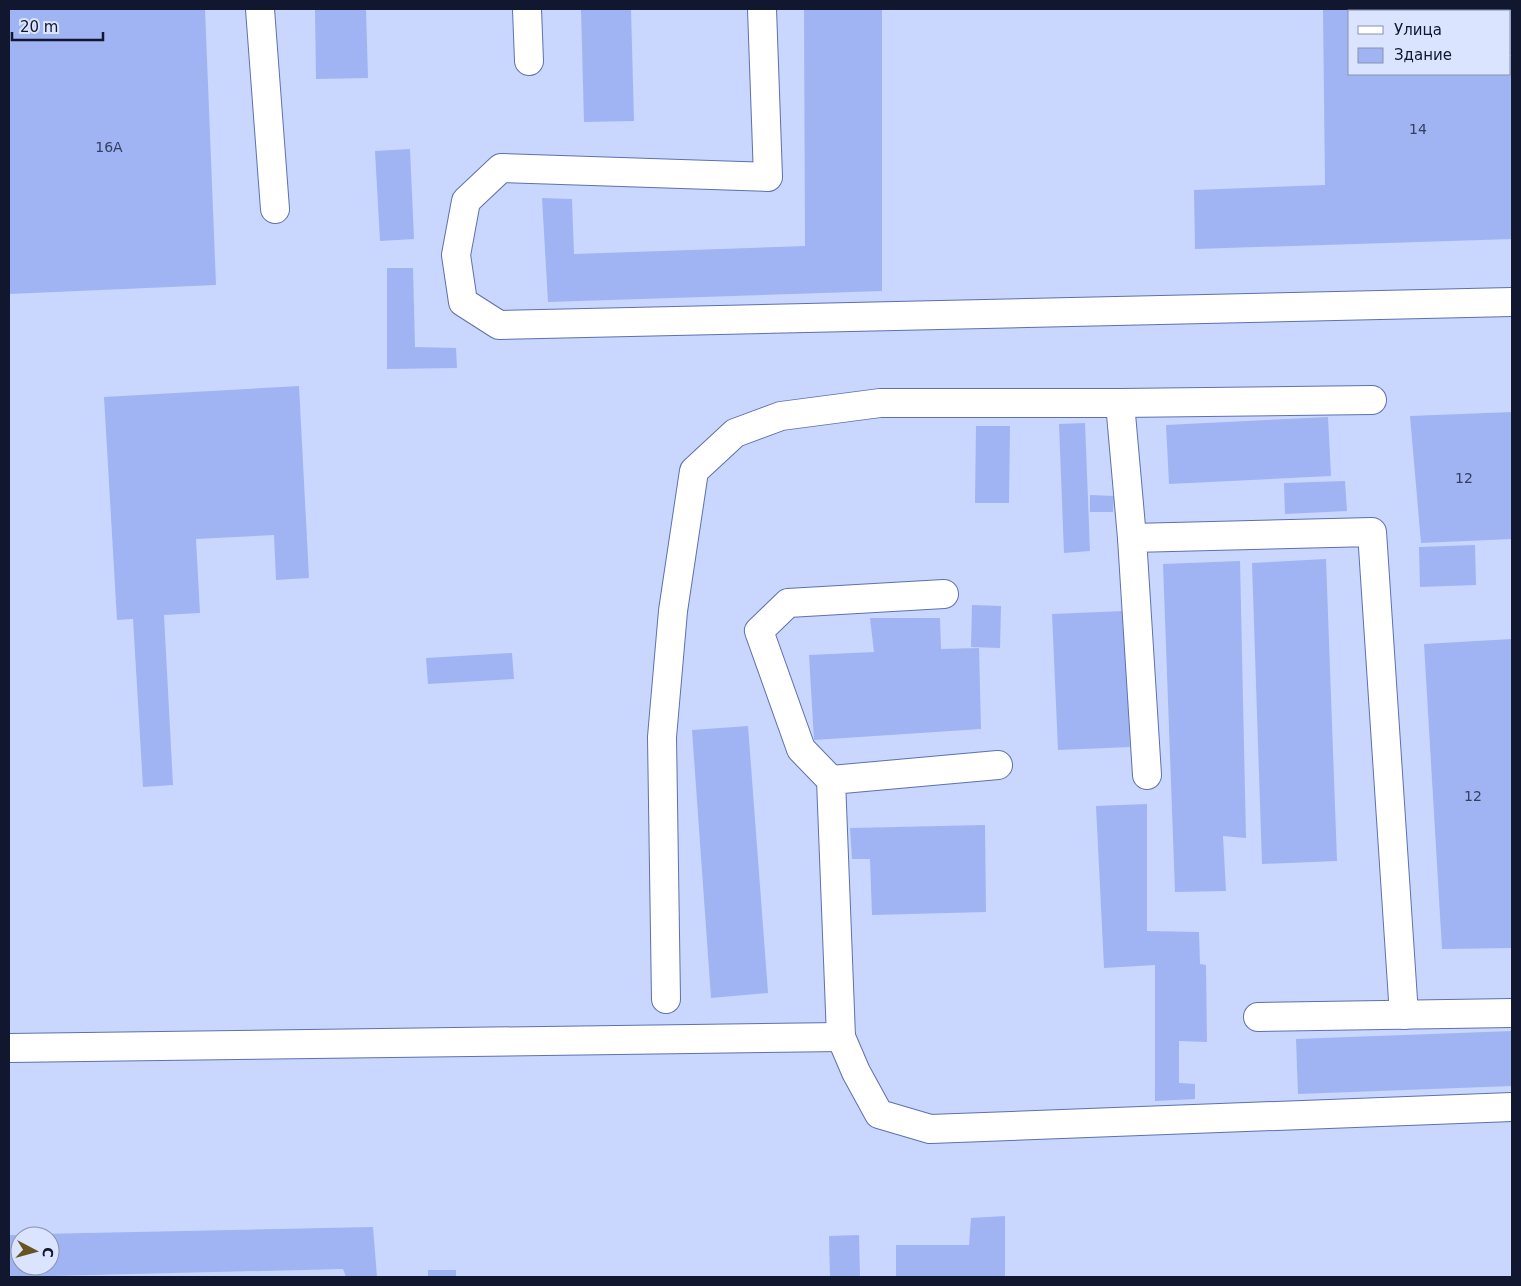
<svg xmlns="http://www.w3.org/2000/svg" width="1521" height="1286" font-family="'DejaVu Sans',sans-serif">
<style>
.building{fill:#a0b4f4}
.lines{fill:none;stroke-linecap:round;stroke-linejoin:round}
.minor-casing{stroke:#5f70ac;stroke-width:30}
.minor{stroke:#fff;stroke-width:28}
.labels{text-anchor:middle;stroke-width:4;stroke-linejoin:round;paint-order:stroke}
.number-label{font-size:14px;fill:#343e60}
</style>
<rect width="100%" height="100%" fill="#c9d6fe"/>
<g class="building">
<path d="M9,9H205L216,285L9,294Z"/>
<path d="M315,9H366L368,78L316,79Z"/>
<path d="M581,9H631L634,121L584,122Z"/>
<path d="M804,9H882V291L548,302L542,198L572,199L574,254L805,246Z"/>
<path d="M1323,9H1497V11H1350V74H1510V56H1512V239L1195,249L1194,190L1325,185Z"/>
<path d="M1499,9H1512V55H1510V11H1499Z"/>
<path d="M410,149L414,239L380,241L375,151Z"/>
<path d="M387,268H413L415,347L456,348L457,368L387,369Z"/>
<path d="M299,386L309,578L276,580L274,535L196,539L200,613L164,615L173,785L143,787L133,619L117,620L104,397Z"/>
<path d="M1512,412V539L1421,543L1410,416Z"/>
<path d="M1328,417L1331,476L1169,484L1166,425Z"/>
<path d="M1085,423L1090,551L1064,553L1059,424Z"/>
<path d="M976,426H1010L1009,503H975Z"/>
<path d="M1345,481L1347,511L1285,514L1284,483Z"/>
<path d="M1090,495L1114,496L1113,512H1090Z"/>
<path d="M1475,545L1476,585L1420,587L1419,547Z"/>
<path d="M1326,559L1337,861L1262,864L1252,563Z"/>
<path d="M1240,561L1246,838L1223,836L1226,891L1175,892L1163,564Z"/>
<path d="M972,605L1001,606L1000,648L971,647Z"/>
<path d="M1124,611L1130,747L1058,750L1052,614Z"/>
<path d="M870,618H940L941,649L979,648L981,729L814,740L809,655L874,652Z"/>
<path d="M1512,639V948L1442,949L1424,644Z"/>
<path d="M512,653L514,679L428,684L426,658Z"/>
<path d="M748,726L768,993L711,998L692,730Z"/>
<path d="M1147,804V931L1199,932L1200,964L1206,965L1207,1042L1179,1041V1083L1195,1084V1099L1155,1101V965L1104,968L1096,806Z"/>
<path d="M985,825L986,912L872,915L870,859H852L850,828Z"/>
<path d="M1512,1031V1086L1298,1094L1296,1039Z"/>
<path d="M1005,1216V1277H896V1245H969L971,1218Z"/>
<path d="M373,1227L377,1277H346L343,1269L9,1277V1235H20V1266H50V1236H39V1234Z"/>
<path d="M859,1235L860,1277H830L829,1236Z"/>
<rect x="428" y="1270" width="28" height="7"/>
</g>
<g class="lines">
<defs>
<g id="minor">
<path d="M260,9L275,209"/>
<path d="M527,9L529,61"/>
<path d="M762,9L768,177L501,168L466,201L456,255L463,302L499,325L1512,302"/>
<path d="M1120,403L1372,400"/>
<path d="M998,765L831,780L841,1037L856,1072L879,1114L930,1129L1512,1107"/>
<path d="M1147,775L1132,538L1372,532L1404,1015"/>
<path d="M831,780L801,749L759,631L788,603L944,594"/>
<path d="M666,999L662,737L673,611L694,471L735,433L781,416L880,403H1120L1132,538"/>
<path d="M1258,1017L1512,1013"/>
<path d="M9,1048L841,1037"/>
</g>
</defs>
<use href="#minor" class="minor-casing"/>
<use href="#minor" class="minor"/>
</g>
<g class="labels">
<g class="number-label">
<text x="1418" y="134">14</text>
<text x="109" y="152">16А</text>
<text x="1464" y="483">12</text>
<text x="1473" y="801">12</text>
</g>
</g>
<rect width="1521" height="1286" fill="none" stroke="#10172e" stroke-width="20"/>
<rect x="1348" y="10" width="162" height="65" fill="#dbe4ff" stroke="#8a92ab"/>
<rect x="1358" y="26" width="25" height="8" fill="#ffffff" stroke="#8a92ab"/>
<text x="1394" y="35" font-size="15" fill="#10172e">Улица</text>
<rect x="1358" y="48" width="25" height="15" fill="#a0b4f4" stroke="#8a92ab"/>
<text x="1394" y="60" font-size="15" fill="#10172e">Здание</text>
<g transform="translate(35 1251) rotate(96)"><circle r="24" fill="#dbe4ff" stroke="#8a92ab"/>
<path d="M0-4L9 19L0 12L-9 19Z" fill="#655422"/>
<text y="-8" font-size="14" font-weight="bold" text-anchor="middle" fill="#10172e">С</text>
</g>
<path d="M12 32v8h91v-8" fill="none" stroke="#10172e" stroke-width="2.5"/>
<text x="20" y="32" font-size="15" fill="#10172e" stroke="#dbe4ff" stroke-width="4" paint-order="stroke">20 m</text>
</svg>
